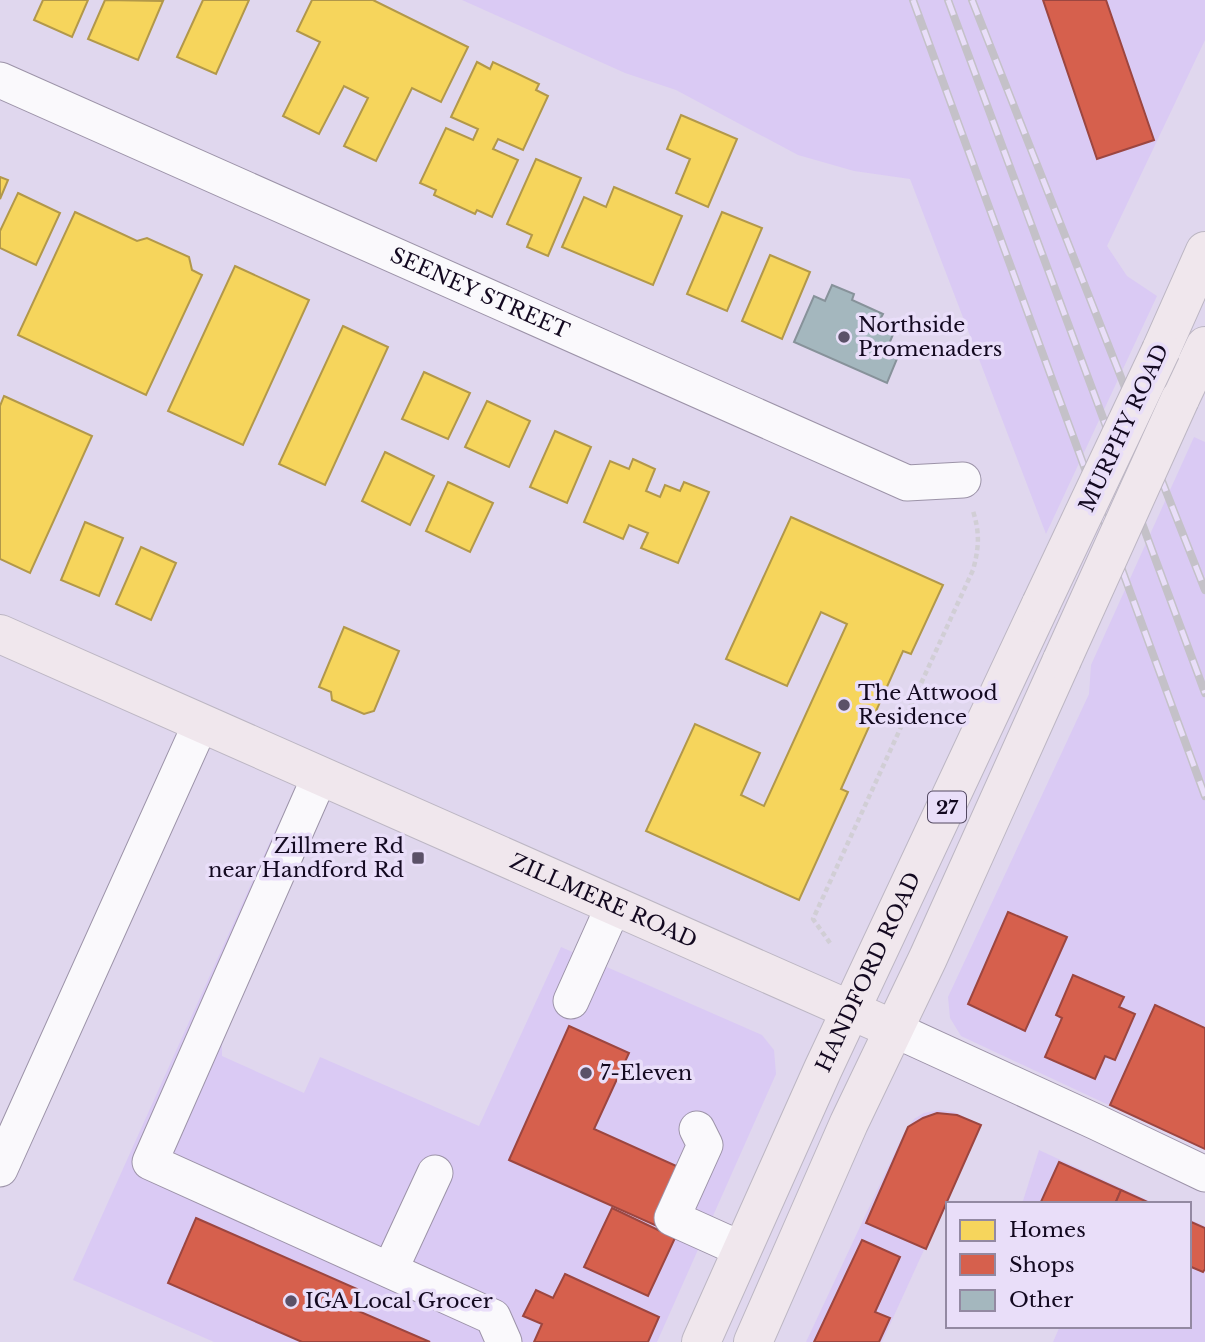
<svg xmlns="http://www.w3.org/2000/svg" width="1205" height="1342" font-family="'Libre Baskerville',serif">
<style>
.built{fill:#dacaf4}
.homes{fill:#f6d55c;stroke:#b2984a;stroke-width:2}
.shops{fill:#d6604d;stroke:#9c4640;stroke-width:2}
.building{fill:#a4b7be;stroke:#87929a;stroke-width:2}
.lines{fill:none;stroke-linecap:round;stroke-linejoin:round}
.minor-casing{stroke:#9c93a8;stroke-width:37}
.major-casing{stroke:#bcb6c3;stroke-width:40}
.path{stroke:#d1ced5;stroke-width:4.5;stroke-dasharray:5 3.5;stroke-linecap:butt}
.minor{stroke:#faf9fc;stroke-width:35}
.major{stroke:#f0e7ed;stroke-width:38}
.rail-casing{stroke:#c4c1c8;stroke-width:8}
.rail{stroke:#e9def9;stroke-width:5;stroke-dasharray:16;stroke-linecap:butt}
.major-bridge-casing{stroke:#bcb6c3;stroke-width:40;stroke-linecap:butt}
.major-bridge{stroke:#f0e7ed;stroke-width:38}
.poi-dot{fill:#5b5168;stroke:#e9def9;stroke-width:2.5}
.labels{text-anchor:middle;stroke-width:7;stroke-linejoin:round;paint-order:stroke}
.shield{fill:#e9def9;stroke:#534961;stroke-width:2}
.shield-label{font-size:19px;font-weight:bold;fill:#130920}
.street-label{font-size:21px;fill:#130920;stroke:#e9def9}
.poi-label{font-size:21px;fill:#130920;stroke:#e9def9;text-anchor:start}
</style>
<rect width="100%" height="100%" fill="#e0d7ee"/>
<g class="built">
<path d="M462,0H1205V40L1107,246L1127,276L1157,296L1046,534L910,179L854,171L798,155L676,90L625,73Z"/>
<path d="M1194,437L1205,442V1150L961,1036L950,1018L948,997L1089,694L1091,665Z"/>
<path d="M278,824L307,838L222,1036V1056L304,1093L320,1057L479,1126L561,947L762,1035L774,1050L776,1074L657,1342H214L73,1280Z"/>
<path d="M939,1110L954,1112L981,1125L882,1342H806L904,1133L914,1119L924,1113Z"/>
<path d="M1039,1150L1156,1204H1022Z"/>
<path d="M1189,1219L1205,1226V1342H1053L1060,1326H1189Z"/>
</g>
<g class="homes">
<path d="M43,0H88L72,37L34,20Z"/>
<path d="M105,0L163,1L138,60L88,39Z"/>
<path d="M203,0H249L216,74L177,57Z"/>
<path d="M312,0H373L468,47L441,102L412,88L376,161L344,146L368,98L344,86L319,134L283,116L320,42L297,31Z"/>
<path d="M477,62L490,69L493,62L539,84L536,90L548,96L523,150L498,139L493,149L518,160L492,217L477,210L475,214L434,195L436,190L420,183L446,128L473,140L478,129L451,117Z"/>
<path d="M681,115L737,139L708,207L676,193L690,159L667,149Z"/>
<path d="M536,159L581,178L548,256L527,247L532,235L507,224Z"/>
<path d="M0,177L8,180L0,199Z"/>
<path d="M614,187L682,216L653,285L562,247L584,197L606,207Z"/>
<path d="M18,193L60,213L36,265L0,248V231Z"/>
<path d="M75,212L137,241L147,238L189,257L192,270L202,275L146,395L18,335Z"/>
<path d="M722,212L762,228L727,311L687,294Z"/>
<path d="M770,255L810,272L782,339L742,321Z"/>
<path d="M235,266L309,300L243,445L168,411Z"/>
<path d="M343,326L388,347L325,485L279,464Z"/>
<path d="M424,372L470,393L448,439L402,419Z"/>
<path d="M4,396L92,436L30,573L0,559V406Z"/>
<path d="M487,401L530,421L509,467L465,447Z"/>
<path d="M555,431L591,447L567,503L530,487Z"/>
<path d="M385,452L434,476L410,525L362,501Z"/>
<path d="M633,459L655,469L646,491L660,497L665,485L680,491L684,482L709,492L678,563L641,548L648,533L629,525L623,539L584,522L610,461L629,469Z"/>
<path d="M448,482L493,503L470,552L426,531Z"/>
<path d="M791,517L943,585L911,654L903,651L841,789L848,792L799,900L646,831L695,724L760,753L741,795L764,806L847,624L821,612L787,686L726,659Z"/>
<path d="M85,522L123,538L99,596L61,580Z"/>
<path d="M141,547L176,563L151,620L116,604Z"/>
<path d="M344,627L399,651L374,711L364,714L332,700L331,692L319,687Z"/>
</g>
<g class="shops">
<path d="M1043,0H1106L1154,140L1097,159Z"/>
<path d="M1008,912L1067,937L1025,1031L968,1004Z"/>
<path d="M1073,975L1124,997L1119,1007L1135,1014L1115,1060L1105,1056L1095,1079L1045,1057L1062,1018L1056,1015Z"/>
<path d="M1155,1005L1205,1028V1149L1110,1105Z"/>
<path d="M569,1026L629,1053L594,1129L683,1169L657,1226L509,1160Z"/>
<path d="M937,1113L957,1115L981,1125L926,1249L866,1223L908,1127L923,1118Z"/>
<path d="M1059,1162L1121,1190L1115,1204H1040Z"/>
<path d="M1121,1190L1150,1203L1149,1204H1115Z"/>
<path d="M612,1208L675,1238L648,1296L584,1267Z"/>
<path d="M196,1218L357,1289L349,1307L430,1342H302L168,1283Z"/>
<path d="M1189,1221L1205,1228V1269L1203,1272L1189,1266Z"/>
<path d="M862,1240L900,1257L875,1312L890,1318L879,1342H814Z"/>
<path d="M565,1274L659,1317L648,1342H534L542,1324L523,1316L536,1290L553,1298Z"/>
</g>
<path class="building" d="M832,285L854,294L852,300L883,314L877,325L894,332L889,344L901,349L887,383L794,342L814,296L825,301Z"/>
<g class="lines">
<defs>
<g id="minor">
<path id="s1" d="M0,80L907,483L963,480"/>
<path d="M320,776L150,1162L493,1317L504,1342"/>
<path d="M571,1001L614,905"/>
<path d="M893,1029L1096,1122L1205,1174"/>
<path d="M697,1129L705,1145L672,1218L743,1250"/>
<path d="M0,1169L201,723"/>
<path d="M390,1270L435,1173"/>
</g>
<g id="major">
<path d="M1161,350L1205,251"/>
<path d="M1180,399L1205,346"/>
<path id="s2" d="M0,634L893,1029"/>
<path id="s3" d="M701,1342L823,1069L1041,604"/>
<path d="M753,1342L849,1123L928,958L1062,660"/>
</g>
</defs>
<use href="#minor" class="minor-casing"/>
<use href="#major" class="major-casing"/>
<path class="path" d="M830,943L813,919L973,570C979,548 980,533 973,511"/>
<use href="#minor" class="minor"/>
<use href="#major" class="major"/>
<defs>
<g id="rail">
<path d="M913,0L1205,796"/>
<path d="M948,0L1205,693"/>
<path d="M972,0L1205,590"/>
</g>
</defs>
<use href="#rail" class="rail-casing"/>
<use href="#rail" class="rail"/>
<defs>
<g id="major-bridge">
<path d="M1041,604L1161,350"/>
<path d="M1062,660L1180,399"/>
</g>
</defs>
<use href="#major-bridge" class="major-bridge-casing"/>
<use href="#major-bridge" class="major-bridge"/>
</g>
<g class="poi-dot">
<circle cx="844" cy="337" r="7"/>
<circle cx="844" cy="705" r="7"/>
<rect x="411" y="851" width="14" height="14" rx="3.5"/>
<circle cx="586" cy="1073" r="7"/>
<circle cx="291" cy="1301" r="7"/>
</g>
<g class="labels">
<rect class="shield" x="928" y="791.5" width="38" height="31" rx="5"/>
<g class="shield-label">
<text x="947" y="814">27</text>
</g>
<g class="street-label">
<text dy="7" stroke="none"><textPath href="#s1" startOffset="525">SEENEY STREET</textPath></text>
<text transform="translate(1124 428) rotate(-65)" y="7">MURPHY ROAD</text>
<text dy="7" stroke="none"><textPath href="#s2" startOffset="660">ZILLMERE ROAD</textPath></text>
<text dy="7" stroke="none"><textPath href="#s3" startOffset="406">HANDFORD ROAD</textPath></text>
</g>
<g class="poi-label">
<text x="858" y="332">Northside<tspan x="858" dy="24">Promenaders</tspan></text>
<text x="858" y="700">The Attwood<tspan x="858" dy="24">Residence</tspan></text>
<text x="404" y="853" text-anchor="end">Zillmere Rd<tspan x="404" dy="24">near Handford Rd</tspan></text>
<text x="600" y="1080">7-Eleven</text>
<text x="305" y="1308">IGA Local Grocer</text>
</g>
</g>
<rect x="946" y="1202" width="245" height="126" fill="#e9def9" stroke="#9389a2" stroke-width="2"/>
<rect x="960" y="1220" width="35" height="21" fill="#f6d55c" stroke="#9389a2" stroke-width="2"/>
<text x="1009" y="1237" font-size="21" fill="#130920">Homes</text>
<rect x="960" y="1254" width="35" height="21" fill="#d6604d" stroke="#9389a2" stroke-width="2"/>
<text x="1009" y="1272" font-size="21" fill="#130920">Shops</text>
<rect x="960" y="1290" width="35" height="21" fill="#a4b7be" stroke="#9389a2" stroke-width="2"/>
<text x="1009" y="1307" font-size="21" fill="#130920">Other</text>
</svg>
